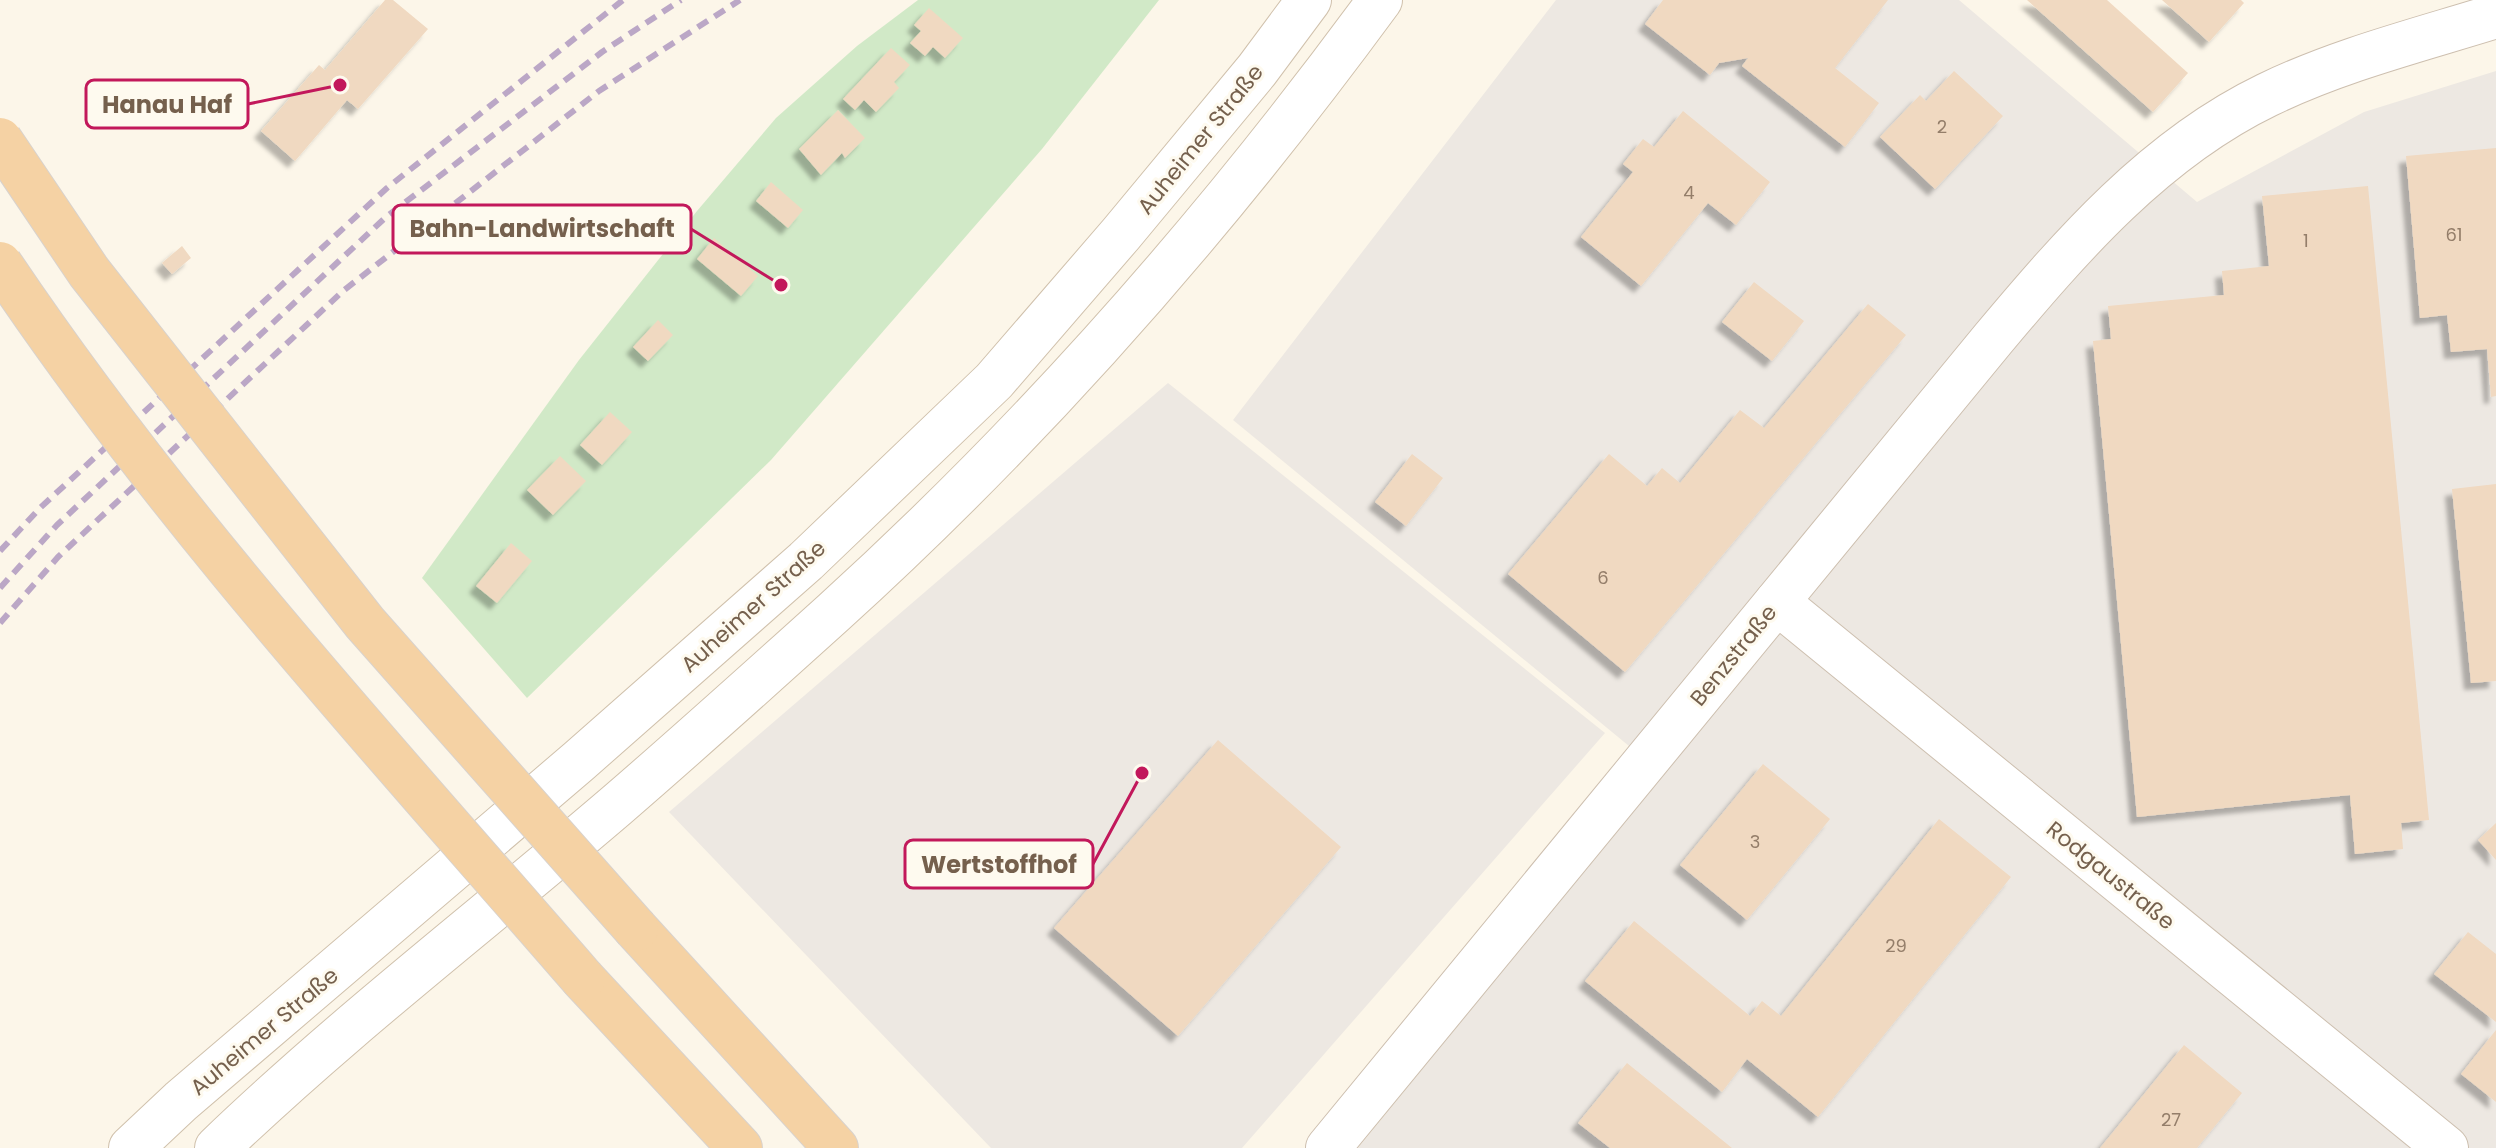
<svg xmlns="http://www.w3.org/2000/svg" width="2496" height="1148" font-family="Poppins,sans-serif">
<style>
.industrial{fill:#ede8e2}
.green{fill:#d1e9c7}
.building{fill:#f0d9c1;filter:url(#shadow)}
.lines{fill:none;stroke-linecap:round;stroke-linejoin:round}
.tertiary-casing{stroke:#cdbfaf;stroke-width:46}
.secondary-casing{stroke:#d0c1ac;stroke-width:46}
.trunk-casing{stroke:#d8d2cd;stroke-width:46}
.tertiary{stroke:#fff;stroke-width:44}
.secondary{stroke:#fff;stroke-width:44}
.trunk{stroke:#f5d2a4;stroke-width:44}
.rail{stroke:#bba7c6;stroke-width:6;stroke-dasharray:12 8;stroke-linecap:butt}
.trunk-bridge-casing{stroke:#d8d2cd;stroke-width:46;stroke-linecap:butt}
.trunk-bridge{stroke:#f5d2a4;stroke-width:44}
.labels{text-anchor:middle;stroke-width:6;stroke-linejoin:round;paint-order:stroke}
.number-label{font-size:18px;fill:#947e6a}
.street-label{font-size:22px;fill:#75604d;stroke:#fefaef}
.leader{fill:none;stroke:#c2185b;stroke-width:3}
.callout-dot{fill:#c2185b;stroke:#fefaef;stroke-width:3}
.callout{fill:#fefaef;stroke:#c2185b;stroke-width:3}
.callout-label{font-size:24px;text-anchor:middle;font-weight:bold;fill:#75604d}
</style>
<defs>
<filter id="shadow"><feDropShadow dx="-7" dy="7" stdDeviation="2" flood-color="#0004"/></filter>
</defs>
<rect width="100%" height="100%" fill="#fcf6e9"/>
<g class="industrial">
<path d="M1556,0H1959L2197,202L2364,112L2496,71V1148H1358L1663,774L1233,420Z"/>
<path d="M1168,383L1605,733L1242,1148H991L669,812Z"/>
</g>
<path class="green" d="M918,0H1159L1042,149L771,460L527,698L422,578L579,360L697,211L776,118L857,46Z"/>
<g class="building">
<path d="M385,0H393L428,29L358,109L347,100L295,161L261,131L319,65L325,70Z"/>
<path d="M1663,0H1888L1835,68L1879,103L1845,147L1742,66L1748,58L1719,63L1710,75L1645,24Z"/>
<path d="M2027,0H2107L2188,73L2153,112Z"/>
<path d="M2162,0H2241L2244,3L2209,42Z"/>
<path d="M929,8L963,38L945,58L933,47L925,56L910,43L921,31L914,25Z"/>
<path d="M891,48L910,65L894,82L899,88L876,112L864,100L855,110L843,99Z"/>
<path d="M1954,71L2003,116L1935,189L1880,137L1920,95L1926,101Z"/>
<path d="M838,110L865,138L845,158L842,153L821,175L799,149Z"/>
<path d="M1683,111L1770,182L1736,225L1708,203L1641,286L1581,237L1633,172L1623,164L1643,139L1654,147Z"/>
<path d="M2496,148V396L2491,397L2487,349L2451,352L2447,315L2420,318L2406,156Z"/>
<path d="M771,182L803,210L788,228L756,201Z"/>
<path d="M2368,186L2429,820L2401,823L2403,849L2355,854L2350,795L2137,817L2093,341L2111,339L2108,306L2224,295L2222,271L2269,266L2262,196Z"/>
<path d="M714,238L758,276L741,296L697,259Z"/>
<path d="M182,246L191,258L172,274L162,263Z"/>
<path d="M1754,282L1804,321L1772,361L1722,322Z"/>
<path d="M1868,304L1906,335L1625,672L1508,574L1609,454L1647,486L1662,468L1680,483L1740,410L1764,428Z"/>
<path d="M658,320L673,335L648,361L633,347Z"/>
<path d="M610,412L632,432L602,465L580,445Z"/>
<path d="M1412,454L1443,478L1406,526L1375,502Z"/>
<path d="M560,456L586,481L553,515L527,490Z"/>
<path d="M2496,484V681L2471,683L2452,489Z"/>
<path d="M511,543L532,561L497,603L476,586Z"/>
<path d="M1218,740L1341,847L1178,1036L1054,928Z"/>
<path d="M1763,764L1830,819L1747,920L1680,865Z"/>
<path d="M1939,819L2011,877L1818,1117L1747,1059L1722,1092L1585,981L1634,921L1750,1016L1762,1001L1781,1016Z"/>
<path d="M2496,823V860L2478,840Z"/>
<path d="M2468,932L2496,954V1022L2434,974Z"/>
<path d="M2496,1030V1102L2461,1074Z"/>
<path d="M2184,1045L2242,1093L2197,1148H2100Z"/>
<path d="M1627,1063L1685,1110L1732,1148H1610L1578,1123Z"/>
</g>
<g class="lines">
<defs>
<g id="tertiary">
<path d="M1777,602L2446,1148"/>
<path d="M1328,1148L1993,339C2071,246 2155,149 2267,95C2339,60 2419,40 2496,16"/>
</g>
<g id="secondary">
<path d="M131,1148L181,1101L579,761L806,561L994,381L1121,234L1257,70L1309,0"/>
<path d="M217,1148C344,1026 484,919 617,805C690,742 761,678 833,613C1036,429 1218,221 1380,0"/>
</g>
<g id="trunk">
<path d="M636,929L836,1148"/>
<path d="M583,979L740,1148"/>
</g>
</defs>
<use href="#tertiary" class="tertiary-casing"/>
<use href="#secondary" class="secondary-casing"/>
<use href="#trunk" class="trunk-casing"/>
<use href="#tertiary" class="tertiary"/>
<use href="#secondary" class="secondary"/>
<use href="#trunk" class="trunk"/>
<g class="rail">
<path d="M0,551L40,508L387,188L623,0"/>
<path d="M0,588L57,525L386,217L602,52L681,0"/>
<path d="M0,623L58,557L343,291L599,91L740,0"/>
</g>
<defs>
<g id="trunk-bridge">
<path d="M0,140L89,272L365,623L636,929"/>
<path d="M0,264C171,519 382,747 583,979"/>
</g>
</defs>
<use href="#trunk-bridge" class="trunk-bridge-casing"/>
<use href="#trunk-bridge" class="trunk-bridge"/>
</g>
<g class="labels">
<g class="number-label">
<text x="1942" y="133">2</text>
<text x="1689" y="199">4</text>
<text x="2454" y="241">61</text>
<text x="2306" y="247">1</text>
<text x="1603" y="584">6</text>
<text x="1755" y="848">3</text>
<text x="1896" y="952">29</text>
<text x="2171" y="1126">27</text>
</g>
<g class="street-label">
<text transform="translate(1200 139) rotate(-51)" y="8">Auheimer Straße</text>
<text transform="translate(753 606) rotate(-42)" y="8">Auheimer Straße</text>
<text transform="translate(1733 655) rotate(-51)" y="8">Benzstraße</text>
<text transform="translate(2111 875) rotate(39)" y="8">Rodgaustraße</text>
<text transform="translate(264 1031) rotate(-40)" y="8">Auheimer Straße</text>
</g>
</g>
<path class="leader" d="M340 85L248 104M781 285L691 229M1142 773L1093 864"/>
<g class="callout-dot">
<circle cx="340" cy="85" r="8"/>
<circle cx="781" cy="285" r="8"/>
<circle cx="1142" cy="773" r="8"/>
</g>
<g class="callout">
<rect x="86" y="80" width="162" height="48" rx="8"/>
<rect x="393" y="205" width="298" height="48" rx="8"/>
<rect x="905" y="840" width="188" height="48" rx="8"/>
</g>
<g class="callout-label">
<text x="167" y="113">Hanau Haf</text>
<text x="542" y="237">Bahn-Landwirtschaft</text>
<text x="999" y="873">Wertstoffhof</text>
</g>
</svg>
